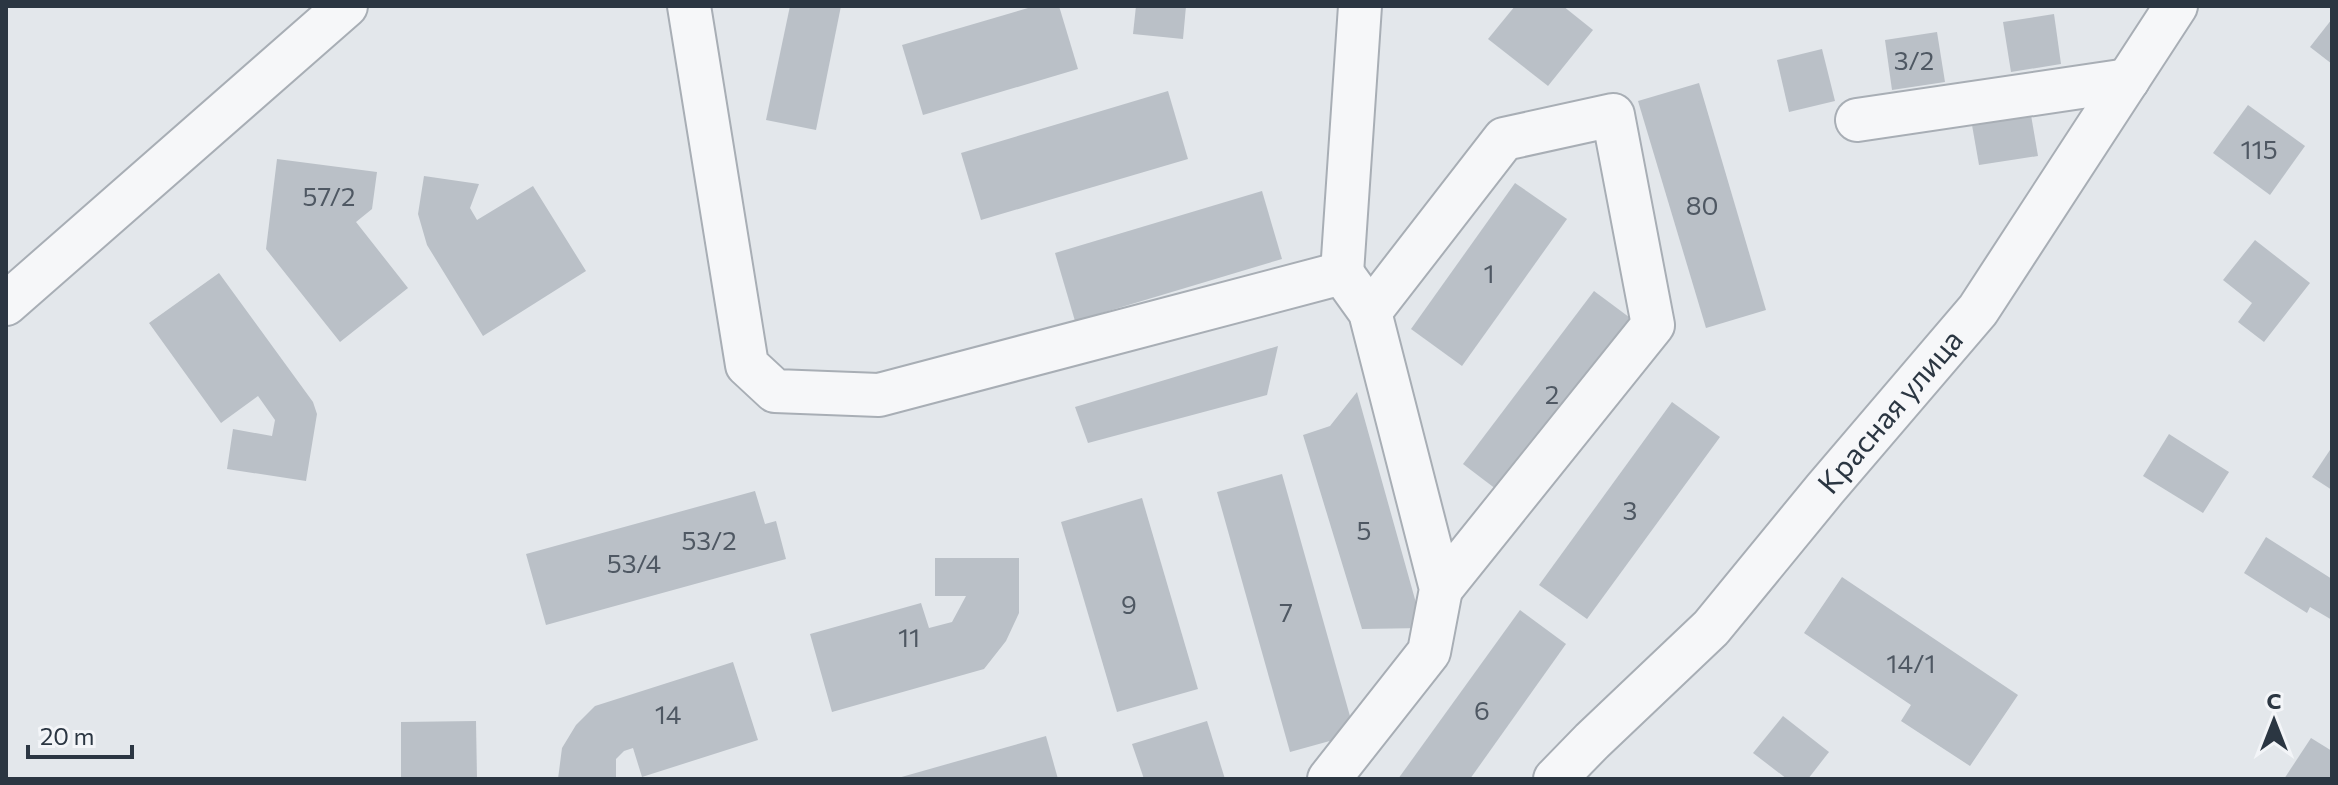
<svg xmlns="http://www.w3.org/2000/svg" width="2338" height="785" font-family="Commissioner,sans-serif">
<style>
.building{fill:#bac0c7}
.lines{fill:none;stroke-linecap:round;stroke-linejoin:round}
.minor-casing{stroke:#a8aeb5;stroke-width:46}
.minor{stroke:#f6f7f9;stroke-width:42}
.labels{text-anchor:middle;stroke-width:6;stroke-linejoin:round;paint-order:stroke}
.number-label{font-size:26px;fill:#4f5863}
.street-label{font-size:30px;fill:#2b3642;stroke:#f3f5f8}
</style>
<rect width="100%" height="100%" fill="#e3e7eb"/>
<g class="building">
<path d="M790,6H841L816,130L766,120Z"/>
<path d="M1035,6H1059L1078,69L923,115L902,45Z"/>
<path d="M1136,6H1186L1183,39L1133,34Z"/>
<path d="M1515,6H1563L1593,30L1548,86L1488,39Z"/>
<path d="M2054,14L2061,64L2011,72L2003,22Z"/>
<path d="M2332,19V64L2310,47Z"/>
<path d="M1937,32L1945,82L1892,90L1885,40Z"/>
<path d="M1822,49L1835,101L1789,112L1777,60Z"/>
<path d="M1699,83L1766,310L1706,328L1638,101Z"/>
<path d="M1168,91L1188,159L981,220L961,153Z"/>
<path d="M2248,105L2305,146L2270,195L2213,153Z"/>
<path d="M2031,115L2038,156L1979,165L1972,125Z"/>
<path d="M277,159L377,172L372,209L356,222L408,288L340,342L266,249Z"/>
<path d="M424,176L479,184L470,208L477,220L533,186L586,271L483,336L427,245L418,214Z"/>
<path d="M1515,183L1567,219L1462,366L1411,329Z"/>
<path d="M1262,191L1282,259L1075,321L1055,253Z"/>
<path d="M2255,240L2310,283L2264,342L2238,322L2252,303L2223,280Z"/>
<path d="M219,273L313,402L317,414L306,481L227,469L233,429L272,436L275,420L258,396L221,423L149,323Z"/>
<path d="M1594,291L1641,326L1509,499L1463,464Z"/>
<path d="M1278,346L1267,395L1088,443L1075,407Z"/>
<path d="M1357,392L1423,628L1362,629L1303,435L1330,426Z"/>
<path d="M1672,402L1720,437L1587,619L1539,585Z"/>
<path d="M2169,434L2229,472L2203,513L2143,476Z"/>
<path d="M2332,447V490L2312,477Z"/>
<path d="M1282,474L1355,734L1290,752L1217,492Z"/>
<path d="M755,491L765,524L776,521L786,559L546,625L526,554Z"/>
<path d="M1142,498L1198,689L1117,712L1061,522Z"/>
<path d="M2266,537L2332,579V620L2310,607L2307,613L2244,573Z"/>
<path d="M935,558H1019V613L1006,641L984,669L832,712L810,634L921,603L929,628L952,622L966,596H935Z"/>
<path d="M1842,577L2018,695L1970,766L1901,721L1911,705L1804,633Z"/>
<path d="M1520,610L1566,644L1470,779H1398Z"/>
<path d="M733,662L758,740L642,777L633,748L624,751L616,759V779H558L562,748L576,725L595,706Z"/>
<path d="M1783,716L1829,752L1808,779H1787L1753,753Z"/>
<path d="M476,721L477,779H401V722Z"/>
<path d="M1207,721L1225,779H1144L1132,744Z"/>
<path d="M1046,736L1058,779H898V778Z"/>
<path d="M2311,738L2332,751V779H2284Z"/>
</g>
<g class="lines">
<defs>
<g id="minor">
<path d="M689,6L747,365L775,391L879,395L1342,273L1370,312L1441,589L1429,652L1329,779"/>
<path d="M1857,120L2128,80"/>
<path d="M1342,273L1360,6"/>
<path d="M6,304L346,6"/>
<path d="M1370,312L1504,139L1613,115L1653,325L1441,589"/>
<path id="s1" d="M1555,779L1592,741L1711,628L1825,489L1978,310L2176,6"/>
</g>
</defs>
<use href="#minor" class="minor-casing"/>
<use href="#minor" class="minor"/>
</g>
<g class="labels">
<g class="number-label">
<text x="1914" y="70">3/2</text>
<text x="2259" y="159">115</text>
<text x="329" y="206">57/2</text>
<text x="1702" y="215">80</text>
<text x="1489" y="283">1</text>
<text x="1552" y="404">2</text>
<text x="1630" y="520">3</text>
<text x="1364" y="540">5</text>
<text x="709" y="550">53/2</text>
<text x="634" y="573">53/4</text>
<text x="1129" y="614">9</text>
<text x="1286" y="622">7</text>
<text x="909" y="647">11</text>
<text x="1911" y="673">14/1</text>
<text x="1482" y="720">6</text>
<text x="668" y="724">14</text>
</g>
<g class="street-label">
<text dy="10" stroke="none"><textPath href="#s1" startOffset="498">Красная улица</textPath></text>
</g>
</g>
<rect width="2338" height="785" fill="none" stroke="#2b3642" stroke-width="16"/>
<g transform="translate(2274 721)" stroke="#f3f5f8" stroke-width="6" paint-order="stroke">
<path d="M0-6L14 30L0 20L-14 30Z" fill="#2b3642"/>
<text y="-12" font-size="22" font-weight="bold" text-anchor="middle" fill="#2b3642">С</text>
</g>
<path d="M28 745v12h104v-12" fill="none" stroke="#2b3642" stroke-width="4"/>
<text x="40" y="745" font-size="24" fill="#2b3642" stroke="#f3f5f8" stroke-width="6" paint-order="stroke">20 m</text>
</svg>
